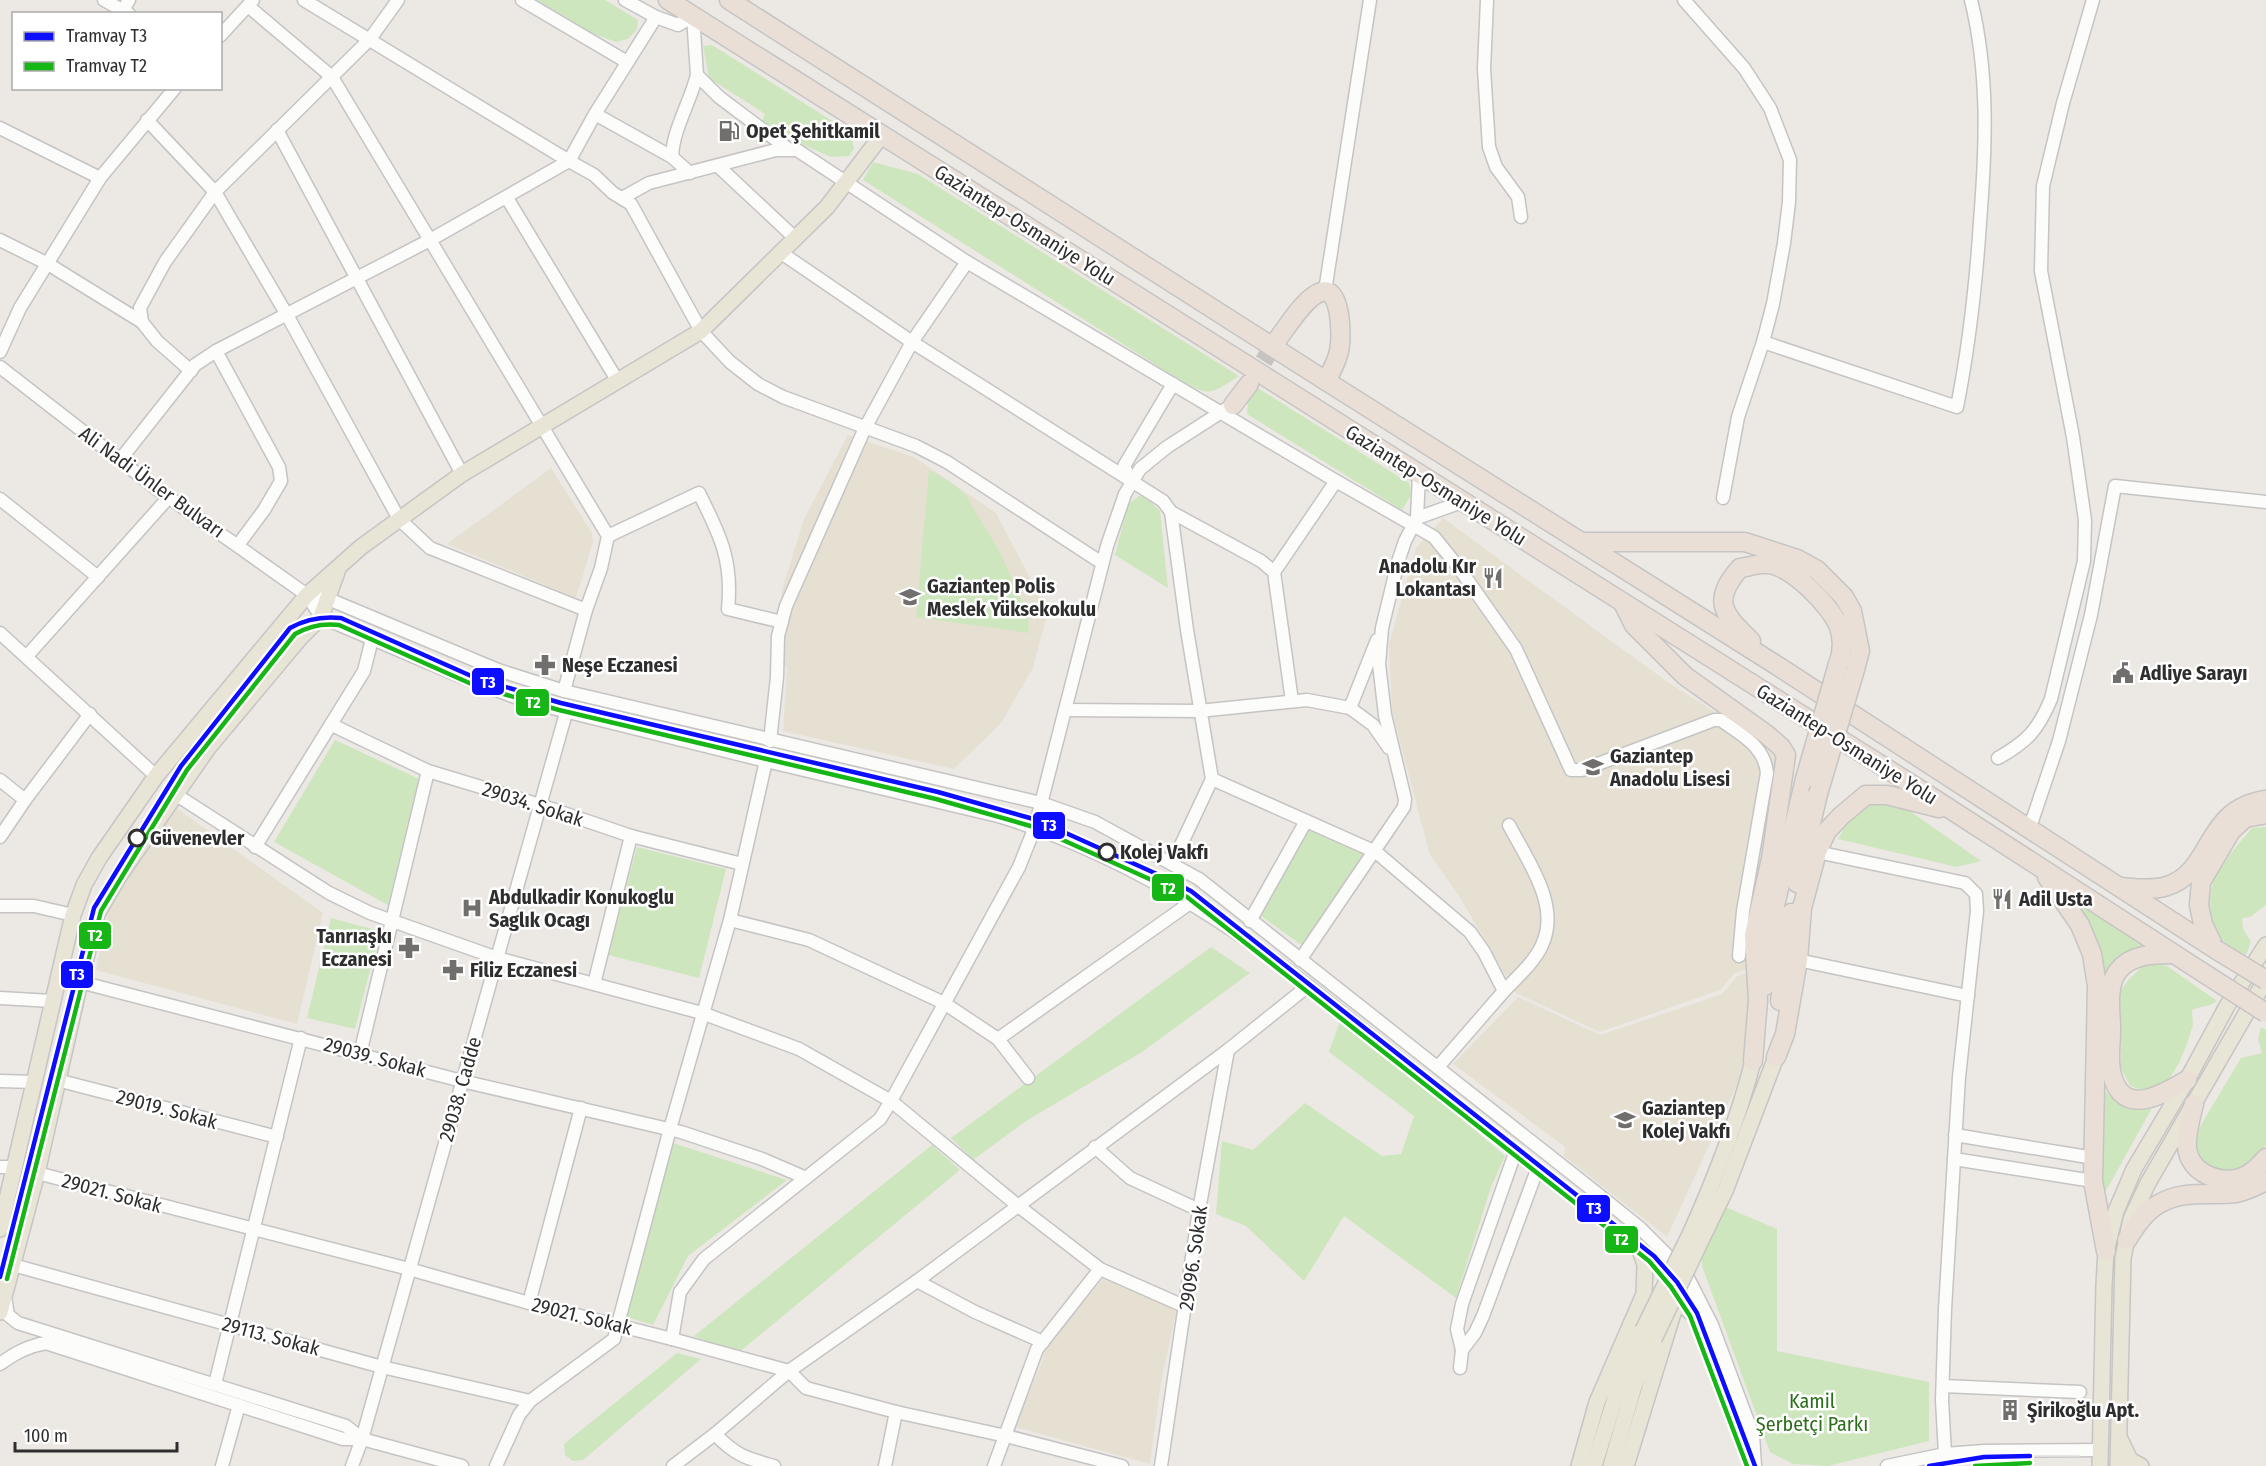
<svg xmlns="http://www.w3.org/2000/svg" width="2266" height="1466" font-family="'Fira Sans Condensed',sans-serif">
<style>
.education{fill:#e6e0d3}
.green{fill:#cee6be}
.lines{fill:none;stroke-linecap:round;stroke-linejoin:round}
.highway-tunnel{stroke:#c6c3c0;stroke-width:18;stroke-dasharray:18 9;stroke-linecap:butt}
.minor-casing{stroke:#c5c4c5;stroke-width:15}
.major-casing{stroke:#c6c5c4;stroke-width:18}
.highway-casing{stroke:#c6c5c4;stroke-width:21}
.minor{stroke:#fcfcfb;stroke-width:12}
.major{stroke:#e8e4d6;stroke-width:15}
.highway{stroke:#eadfd6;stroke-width:18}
.tram{stroke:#dfdfe1;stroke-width:1.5}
.major-bridge-casing{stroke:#c6c5c4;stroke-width:18;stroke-linecap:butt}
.highway-bridge-casing{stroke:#c6c5c4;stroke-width:21;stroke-linecap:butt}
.major-bridge{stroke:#e8e4d6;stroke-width:15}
.highway-bridge{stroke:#eadfd6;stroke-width:18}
.tram-1-casing{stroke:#fff;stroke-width:9}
.tram-2-casing{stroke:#fff;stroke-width:9}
.tram-1{stroke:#0d0dff;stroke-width:4.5}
.tram-2{stroke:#15b615;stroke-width:4.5}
.stop-dot{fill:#fff;stroke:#2e2e2e;stroke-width:3}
.labels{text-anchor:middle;stroke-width:5;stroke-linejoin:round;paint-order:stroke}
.poi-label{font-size:20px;font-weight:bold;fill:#2e2e2e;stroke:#fff;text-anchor:start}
.street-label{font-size:20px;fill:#2e2e2e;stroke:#fff}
.stop-label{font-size:20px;font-weight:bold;fill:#2e2e2e;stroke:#fff;text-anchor:start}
.park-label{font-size:20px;fill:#2c6e1b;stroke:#fff}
.line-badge{stroke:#fff;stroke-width:2}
.badge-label{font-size:16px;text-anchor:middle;font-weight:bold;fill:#fff}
</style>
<rect width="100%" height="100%" fill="#ece8e4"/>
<g class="education">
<path d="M848,435L914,457L996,513L1043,603L1046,618L1033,668L1001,723L954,769L783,731L787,668L776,657L782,590L804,519Z"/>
<path d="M551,468L592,533L593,542L576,598L447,544Z"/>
<path d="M1443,518L1666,681L1737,726L1778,759L1752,967L1735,973L1720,990L1600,1032L1516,993L1459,896L1430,855L1392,712L1389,644L1416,548Z"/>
<path d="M175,807L323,913L297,1024L96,970L111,901Z"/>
<path d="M1752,971L1747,1063L1667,1237L1564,1156L1565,1147L1453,1064L1518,997L1600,1035L1722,994L1737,976Z"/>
<path d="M1104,1278L1177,1309L1161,1382L1150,1464L1015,1427L1043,1359L1045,1347Z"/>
</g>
<g class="green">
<path d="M537,0H605L638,20L637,29L628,39L616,42L594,34Z"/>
<path d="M712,45L845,129L852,137L854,149L849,156L831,157L797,142L762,121L765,114L709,78L703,46Z"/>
<path d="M873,162L918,174L1239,376C1206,398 1208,395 1175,377L863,180Z"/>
<path d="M1256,387L1409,483L1411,495L1402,510L1247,414L1248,401Z"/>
<path d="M929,470L949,481L965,494L1001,554L1028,615L1029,633L916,617Z"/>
<path d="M1139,496L1146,497L1160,511L1168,588L1115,555L1128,504Z"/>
<path d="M335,740L419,779L388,905L274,842Z"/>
<path d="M1888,801L1907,809L1981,861L1957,867L1838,839C1854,812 1853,802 1888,801Z"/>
<path d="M2266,827V905L2250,917L2242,918L2243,929L2251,942L2246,955C2240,952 2234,950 2229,946C2213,934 2207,905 2212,886C2217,868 2240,842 2252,828Z"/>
<path d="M1309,830L1362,852L1363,861L1303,946L1261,916Z"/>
<path d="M637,847L726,869L699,978L608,955Z"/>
<path d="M2075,900L2147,946L2105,971Z"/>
<path d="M331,918L380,931L355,1029L307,1018Z"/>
<path d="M1211,947L1250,973L1142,1052L1026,1121L973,1160L951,1138Z"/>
<path d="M2153,964L2167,966L2217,1001C2209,1007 2200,1006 2192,1010L2193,1025L2187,1044L2179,1063L2165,1086L2149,1092L2130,1086L2121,1068L2120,991L2129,979L2142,967Z"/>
<path d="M1340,1021L1413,1077L1505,1156L1491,1187L1456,1298L1344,1216L1304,1281L1246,1226L1216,1214L1222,1141L1253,1150L1305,1103L1382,1156L1401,1154L1414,1116L1329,1052Z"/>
<path d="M2261,1027L2266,1030V1145C2259,1155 2250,1166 2238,1169C2213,1177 2195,1159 2195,1135L2241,1058L2262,1053L2258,1039Z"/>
<path d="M2101,1087C2116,1104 2129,1109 2152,1108L2101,1200Z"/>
<path d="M673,1143L787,1180L688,1256L653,1325L623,1316Z"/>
<path d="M932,1145L960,1170L738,1353L694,1336Z"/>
<path d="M1723,1206L1777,1229V1351L1929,1382V1441L1828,1466L1793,1464L1770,1452L1702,1266V1245Z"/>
<path d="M677,1353L701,1359L583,1460L573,1461L565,1455L564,1444Z"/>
</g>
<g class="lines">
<path class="highway-tunnel" d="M1249,384L1277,340"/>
<defs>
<g id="minor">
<path d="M104,0L129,14"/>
<path d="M304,0L569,161L594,175L613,193L631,204L701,331L730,362L758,384L783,397L916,446L947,462L1102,563"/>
<path d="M522,0L627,62"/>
<path d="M625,0L656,17L678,25L693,16L697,75L719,97L787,148"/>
<path d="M1487,0L1484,69L1489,147L1496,167L1518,197L1521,217"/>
<path d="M1684,0L1744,68L1770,108L1790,160L1789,202L1784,243L1773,304L1763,342L1738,417L1723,498"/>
<path d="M248,6L332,77L608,536L601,568L586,610L564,691"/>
<path d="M123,10L129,0"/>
<path d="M220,36L253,0"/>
<path d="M595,114L672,157L690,173"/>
<path d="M147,120L215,192L287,315L399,519L430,548L586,610"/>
<path d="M0,128L100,178"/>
<path d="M277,130L462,474"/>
<path d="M672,157C673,129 690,103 697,75"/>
<path d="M718,166L795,238"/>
<path d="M507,198L617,380"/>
<path d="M622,198L649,183L776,150H797L967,262L1336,481L1434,537L1459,568L1516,649L1571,770H1582L1714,720H1721C1742,736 1764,745 1767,773L1743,911L1739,956"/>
<path d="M0,240L48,264L142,322"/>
<path d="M780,252L912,342L1163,501L1171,512L1187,630L1212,779L1172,864"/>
<path d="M1325,291L1370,0"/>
<path d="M1763,342L1957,407C1969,346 1976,284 1980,222C1986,147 1989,73 1971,0"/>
<path d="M216,351L279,467L281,481L264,510L238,545"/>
<path d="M0,352L20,308L100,178L175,88"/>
<path d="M0,367L157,489L307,595L321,617L462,677L528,702L766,761L998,816C1083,841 1164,884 1238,934C1288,968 1334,1007 1382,1045C1467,1113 1552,1181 1639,1247C1652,1261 1670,1275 1680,1291C1711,1340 1730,1411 1751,1466"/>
<path d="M191,371L157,341L142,322L140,308L165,262L215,192L370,39L398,0"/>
<path d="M120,460L195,365L216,351L430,240L569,161L595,114L656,17"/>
<path d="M1131,481L1124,466L1173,384"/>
<path d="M0,499L98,577"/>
<path d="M1171,512L1261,561L1274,572L1292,701"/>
<path d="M1417,518L1462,502"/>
<path d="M608,536L699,493C720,535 733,560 728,609L782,622"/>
<path d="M1274,572L1336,481"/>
<path d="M307,595L326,598L498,670L564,691L1041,803L1095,822L1199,879L1599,1195L1640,1228L1686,1274L1712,1325L1753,1435L1755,1466"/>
<path d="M0,633L156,776"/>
<path d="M27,656L169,497"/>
<path d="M1350,708L1377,640"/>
<path d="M1065,710L1199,711L1307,700L1350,708L1373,725L1389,748"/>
<path d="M332,725L428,771L540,805L631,836L742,864"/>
<path d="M770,741L777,677L778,636L786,606L865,428L912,342L967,262"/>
<path d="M1998,758C2027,742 2038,730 2051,699L2084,561L2085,520L2073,437L2041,271L2043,186L2063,103L2093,0"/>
<path d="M1212,779L1376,852L1470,932L1484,952L1504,991L1438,1067"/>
<path d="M0,780L25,800L0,837"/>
<path d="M175,794L329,893L370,913L497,958L702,1013L799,1049L891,1101L1017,1205L1100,1269L1186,1307"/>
<path d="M25,800L90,714"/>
<path d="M2029,830L2059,741L2091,615L2115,486L2266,502"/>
<path d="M255,847L364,671L372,639"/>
<path d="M1817,852L1965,883L1976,894L1977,911L1959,1077L1945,1309L1942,1400L1945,1454"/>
<path d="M0,906H34L73,915"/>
<path d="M730,920L809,940L944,1003L998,1039L1028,1078"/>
<path d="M1250,921L1306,821"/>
<path d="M1300,960L1404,807L1405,799L1385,715L1379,664L1382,628L1398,562L1405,541L1417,518L1419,474"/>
<path d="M1798,960L1968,996"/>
<path d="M80,982L462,1081L681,1132L762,1159L806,1178"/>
<path d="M594,984L631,836"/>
<path d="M1504,991C1516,978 1534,963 1542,945C1561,905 1527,860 1509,825"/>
<path d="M0,998L52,1001"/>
<path d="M998,1039L1190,903"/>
<path d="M360,1054L428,771"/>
<path d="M57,1080L277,1137"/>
<path d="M0,1081L35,1082"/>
<path d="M1955,1135L2094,1158"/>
<path d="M1095,1147L1130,1178L1199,1210"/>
<path d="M1954,1159L2093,1181"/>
<path d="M0,1167H15"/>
<path d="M37,1173L409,1269L529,1303L672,1339L789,1371L806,1388L896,1412L1006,1436L1122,1466"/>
<path d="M13,1265L382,1367L530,1401"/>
<path d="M917,1281L975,1312L1043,1342"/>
<path d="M5,1297L8,1315L18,1323L346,1426L362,1439"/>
<path d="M529,1303L581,1108"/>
<path d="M672,1339L680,1292L704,1259L880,1119L891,1101L1019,867L1035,827L1107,546L1125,494L1140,469L1167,447L1226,409"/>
<path d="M1462,1350L1475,1333L1483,1316L1537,1170"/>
<path d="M0,1364C15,1353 28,1346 46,1343L343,1439H362L462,1466"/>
<path d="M1460,1368L1462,1350L1457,1329L1462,1304L1515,1153"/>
<path d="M215,1384L301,1038"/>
<path d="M1943,1386L2080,1392"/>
<path d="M715,1434C736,1456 746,1458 774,1466"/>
<path d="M222,1466L239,1405"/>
<path d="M352,1466L362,1439L566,713"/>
<path d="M496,1466L519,1415L530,1401L614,1339L670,1129L730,920L766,761"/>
<path d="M673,1466L715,1434L789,1371L917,1281L1228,1050L1308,986"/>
<path d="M885,1466L896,1412"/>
<path d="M994,1466L1037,1349L1100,1269"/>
<path d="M1161,1466L1199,1210L1228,1050"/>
<path d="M1887,1466L1945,1454L1984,1451L2100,1450"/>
</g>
<g id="major">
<path d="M0,1229L73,915L84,885L99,858L156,776L307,595L361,547L462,474L701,331L827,207L882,135"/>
<path d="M1691,1232C1716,1176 1738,1120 1753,1061"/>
<path d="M1705,1232L1725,1191L1776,1057"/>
<path d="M0,1312L37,1173L80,982L97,914L119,876L208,748L300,638L321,617L338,569"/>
<path d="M2120,1439L2130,1460L2141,1466"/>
<path d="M1579,1466L1597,1402L1644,1294L1645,1265L1639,1247"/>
<path d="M1594,1466L1618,1389L1643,1330"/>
<path d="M1611,1466L1634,1386L1654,1339"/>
<path d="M1626,1466L1674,1310L1678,1305L1683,1306L1693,1314"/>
<path d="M2100,1466L2104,1285L2106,1251L2116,1211L2134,1169L2187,1080L2227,1006L2266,945"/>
<path d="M2118,1466L2123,1258L2131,1219L2148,1183L2266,979"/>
</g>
<g id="highway">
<path d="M668,0L1919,789L2202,972"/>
<path d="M729,0L1326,381L1773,663L2215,949"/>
<path d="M1277,340C1288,326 1305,297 1321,292C1342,285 1342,339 1339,351C1337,362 1331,372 1326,381"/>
<path d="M1233,405L1249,384"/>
<path d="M1582,542H1745L1797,559L1817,570L1844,597L1852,611L1860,651L1854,673"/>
<path d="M1624,605L1634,625L1685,676L1766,734L1781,747L1786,755L1771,859L1754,935L1758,1000L1753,1061"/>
<path d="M1751,641C1723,614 1711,601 1740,568C1748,567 1759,563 1767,564C1791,565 1831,606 1839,627C1843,640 1843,652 1838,664"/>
<path d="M2047,877L2080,925L2092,954L2097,986L2093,1181L2106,1251"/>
<path d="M1797,883L1818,794"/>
<path d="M2120,887C2135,888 2153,891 2167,886C2214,871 2203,809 2266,800"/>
<path d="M2214,947L2203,924L2199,905L2201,882L2231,831L2245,818L2266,814"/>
<path d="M2173,954C2154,954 2131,954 2118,971C2106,986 2111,1012 2111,1030C2111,1044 2108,1062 2112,1075C2123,1118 2162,1095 2187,1080"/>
<path d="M1765,986L1775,905L1805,779"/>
<path d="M1780,1001L1791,913"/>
<path d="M1776,1057L1785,1034L1798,960L1802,908L1817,852L1827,831L1841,816L1866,795H1887L1939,808"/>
<path d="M2194,1104C2191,1117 2186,1133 2187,1146C2188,1173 2222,1187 2245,1176C2253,1172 2260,1165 2266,1158"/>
<path d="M2127,1240C2135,1227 2144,1213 2157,1205C2182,1189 2209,1196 2236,1193C2247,1191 2256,1186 2266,1181"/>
</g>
</defs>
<use href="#minor" class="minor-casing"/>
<use href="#major" class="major-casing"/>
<use href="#highway" class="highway-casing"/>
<use href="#minor" class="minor"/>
<use href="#major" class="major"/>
<use href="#highway" class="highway"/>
<path class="tram" d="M2030,1456H2079"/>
<defs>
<g id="major-bridge">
<path d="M1643,1330L1691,1232"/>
<path d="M1654,1339L1705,1232"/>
</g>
<g id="highway-bridge">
<path d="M1805,779L1838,664"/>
<path d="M1818,794L1854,673"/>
<path d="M2215,949L2266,980"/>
<path d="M2202,972L2266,1013"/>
</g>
</defs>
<use href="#major-bridge" class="major-bridge-casing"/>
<use href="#highway-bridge" class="highway-bridge-casing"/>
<use href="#major-bridge" class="major-bridge"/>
<use href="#highway-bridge" class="highway-bridge"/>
<defs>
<g id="tram-1">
<path d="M0,1277L94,908L181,766L290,628C306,619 322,616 341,618L478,679L561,703L938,792L1037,820L1159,875L1191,891L1654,1256L1677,1282L1697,1313L1755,1466"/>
<path d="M1929,1466L1984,1457L2030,1456"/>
</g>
<g id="tram-2">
<path d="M7,1279L101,911L187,770L295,634C309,626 323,623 339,625L476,686L559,710L936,799L1034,827L1156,882L1187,897L1649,1261L1671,1287L1690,1316L1747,1466"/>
<path d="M1975,1466L2030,1463"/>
</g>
</defs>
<use href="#tram-1" class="tram-1-casing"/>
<use href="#tram-2" class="tram-2-casing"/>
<use href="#tram-1" class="tram-1"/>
<use href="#tram-2" class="tram-2"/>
</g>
<defs>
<symbol id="fuel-bare" viewBox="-9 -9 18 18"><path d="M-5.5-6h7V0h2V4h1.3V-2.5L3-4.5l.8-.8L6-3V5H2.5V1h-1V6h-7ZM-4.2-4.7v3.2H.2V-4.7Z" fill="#706f6e" stroke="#fff" stroke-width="2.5" paint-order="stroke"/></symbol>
<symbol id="restaurant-bare" viewBox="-9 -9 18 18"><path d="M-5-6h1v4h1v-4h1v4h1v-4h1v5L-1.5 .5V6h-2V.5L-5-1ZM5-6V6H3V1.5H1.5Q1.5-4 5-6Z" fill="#706f6e" stroke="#fff" stroke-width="2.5" paint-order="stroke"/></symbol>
<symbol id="university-bare" viewBox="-9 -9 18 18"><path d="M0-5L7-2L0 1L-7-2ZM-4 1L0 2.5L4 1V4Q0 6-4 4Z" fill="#706f6e" stroke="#fff" stroke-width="2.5" paint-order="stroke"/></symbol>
<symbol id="pharmacy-bare" viewBox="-9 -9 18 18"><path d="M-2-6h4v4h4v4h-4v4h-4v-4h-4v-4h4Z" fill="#706f6e" stroke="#fff" stroke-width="2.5" paint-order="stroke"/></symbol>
<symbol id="civic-bare" viewBox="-9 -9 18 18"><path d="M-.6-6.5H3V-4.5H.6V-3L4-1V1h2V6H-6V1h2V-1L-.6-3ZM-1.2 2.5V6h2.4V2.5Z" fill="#706f6e" stroke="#fff" stroke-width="2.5" paint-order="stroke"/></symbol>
<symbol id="school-bare" viewBox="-9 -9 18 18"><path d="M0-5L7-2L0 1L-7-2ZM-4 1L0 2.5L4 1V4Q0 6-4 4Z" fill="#706f6e" stroke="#fff" stroke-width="2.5" paint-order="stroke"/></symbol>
<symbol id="hospital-bare" viewBox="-9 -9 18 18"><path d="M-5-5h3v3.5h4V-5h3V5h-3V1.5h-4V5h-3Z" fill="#706f6e" stroke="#fff" stroke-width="2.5" paint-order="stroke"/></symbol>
<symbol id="building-bare" viewBox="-9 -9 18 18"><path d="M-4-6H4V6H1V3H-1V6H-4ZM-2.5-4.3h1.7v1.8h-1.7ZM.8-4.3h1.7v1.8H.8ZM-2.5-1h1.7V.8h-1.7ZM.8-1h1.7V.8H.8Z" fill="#706f6e" stroke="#fff" stroke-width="2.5" paint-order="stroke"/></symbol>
</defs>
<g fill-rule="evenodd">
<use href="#fuel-bare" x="714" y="116" width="30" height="30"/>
<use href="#restaurant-bare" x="1478" y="563" width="30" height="30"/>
<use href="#university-bare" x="895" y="582" width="30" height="30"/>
<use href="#pharmacy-bare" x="530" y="650" width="30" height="30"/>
<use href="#civic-bare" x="2108" y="658" width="30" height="30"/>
<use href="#school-bare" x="1578" y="752" width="30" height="30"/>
<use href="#restaurant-bare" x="1987" y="884" width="30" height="30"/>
<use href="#hospital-bare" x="457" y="893" width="30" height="30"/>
<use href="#pharmacy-bare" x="394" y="933" width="30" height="30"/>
<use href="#pharmacy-bare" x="438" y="955" width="30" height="30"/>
<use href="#school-bare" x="1610" y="1105" width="30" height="30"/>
<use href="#building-bare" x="1995" y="1395" width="30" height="30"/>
</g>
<g class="stop-dot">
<circle cx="137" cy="838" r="8"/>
<circle cx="1107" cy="852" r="8"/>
</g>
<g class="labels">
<g class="poi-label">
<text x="746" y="138">Opet Şehitkamil</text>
<text x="1476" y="573" text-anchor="end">Anadolu Kır<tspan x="1476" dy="23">Lokantası</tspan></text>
<text x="927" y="593">Gaziantep Polis<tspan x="927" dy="23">Meslek Yüksekokulu</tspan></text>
<text x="562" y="672">Neşe Eczanesi</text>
<text x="2140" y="680">Adliye Sarayı</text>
<text x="1610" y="763">Gaziantep<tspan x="1610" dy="23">Anadolu Lisesi</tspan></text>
<text x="489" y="904">Abdulkadir Konukoglu<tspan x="489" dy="23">Saglık Ocagı</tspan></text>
<text x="2019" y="906">Adil Usta</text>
<text x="392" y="943" text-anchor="end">Tanrıaşkı<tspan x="392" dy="23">Eczanesi</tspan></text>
<text x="470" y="977">Filiz Eczanesi</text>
<text x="1642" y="1115">Gaziantep<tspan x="1642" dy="23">Kolej Vakfı</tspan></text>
<text x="2027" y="1417">Şirikoğlu Apt.</text>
</g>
<g class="street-label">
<text transform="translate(1025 225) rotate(32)" y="7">Gaziantep-Osmaniye Yolu</text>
<text transform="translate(152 482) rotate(36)" y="7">Ali Nadi Ünler Bulvarı</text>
<text transform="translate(1436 485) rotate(32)" y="7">Gaziantep-Osmaniye Yolu</text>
<text transform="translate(1847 744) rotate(32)" y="7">Gaziantep-Osmaniye Yolu</text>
<text transform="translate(533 804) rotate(18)" y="7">29034. Sokak</text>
<text transform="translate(375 1057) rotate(15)" y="7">29039. Sokak</text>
<text transform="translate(460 1089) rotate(-74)" y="7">29038. Cadde</text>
<text transform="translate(167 1109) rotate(15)" y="7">29019. Sokak</text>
<text transform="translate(112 1193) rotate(15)" y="7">29021. Sokak</text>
<text transform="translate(1193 1258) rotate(-82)" y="7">29096. Sokak</text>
<text transform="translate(582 1316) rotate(14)" y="7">29021. Sokak</text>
<text transform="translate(271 1336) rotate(15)" y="7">29113. Sokak</text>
</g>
<g class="stop-label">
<text x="150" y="845">Güvenevler</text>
<text x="1120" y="859">Kolej Vakfı</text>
</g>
<g class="park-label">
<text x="1812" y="1408">Kamil<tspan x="1812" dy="23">Şerbetçi Parkı</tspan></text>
</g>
</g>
<g class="line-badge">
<rect x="471" y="667" width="34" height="29" rx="6" fill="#0d0dff"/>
<rect x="515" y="688" width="35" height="29" rx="6" fill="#15b615"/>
<rect x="1032" y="811" width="34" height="29" rx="6" fill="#0d0dff"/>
<rect x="1151" y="873" width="34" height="29" rx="6" fill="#15b615"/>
<rect x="78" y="921" width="34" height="29" rx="6" fill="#15b615"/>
<rect x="60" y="960" width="34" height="29" rx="6" fill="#0d0dff"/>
<rect x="1576" y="1194" width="35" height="29" rx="6" fill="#0d0dff"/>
<rect x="1604" y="1225" width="35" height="29" rx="6" fill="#15b615"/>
</g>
<g class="badge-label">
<text x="488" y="688">T3</text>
<text x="533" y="708">T2</text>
<text x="1049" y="831">T3</text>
<text x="1168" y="894">T2</text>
<text x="95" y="941">T2</text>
<text x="77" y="980">T3</text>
<text x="1594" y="1214">T3</text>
<text x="1621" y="1245">T2</text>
</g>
<rect x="12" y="12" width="210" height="78" fill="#ffffff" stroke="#ababab" stroke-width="1.5"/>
<rect x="24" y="32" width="30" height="9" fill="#0d0dff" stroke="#ababab" stroke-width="1.5"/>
<text x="66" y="42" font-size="18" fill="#2e2e2e">Tramvay T3</text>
<rect x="24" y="62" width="30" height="9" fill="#15b615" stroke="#ababab" stroke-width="1.5"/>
<text x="66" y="72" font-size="18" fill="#2e2e2e">Tramvay T2</text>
<path d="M15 1442v9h162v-9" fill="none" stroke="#2e2e2e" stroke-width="3"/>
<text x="24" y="1442" font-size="18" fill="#2e2e2e" stroke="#ffffff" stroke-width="4.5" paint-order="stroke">100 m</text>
</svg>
